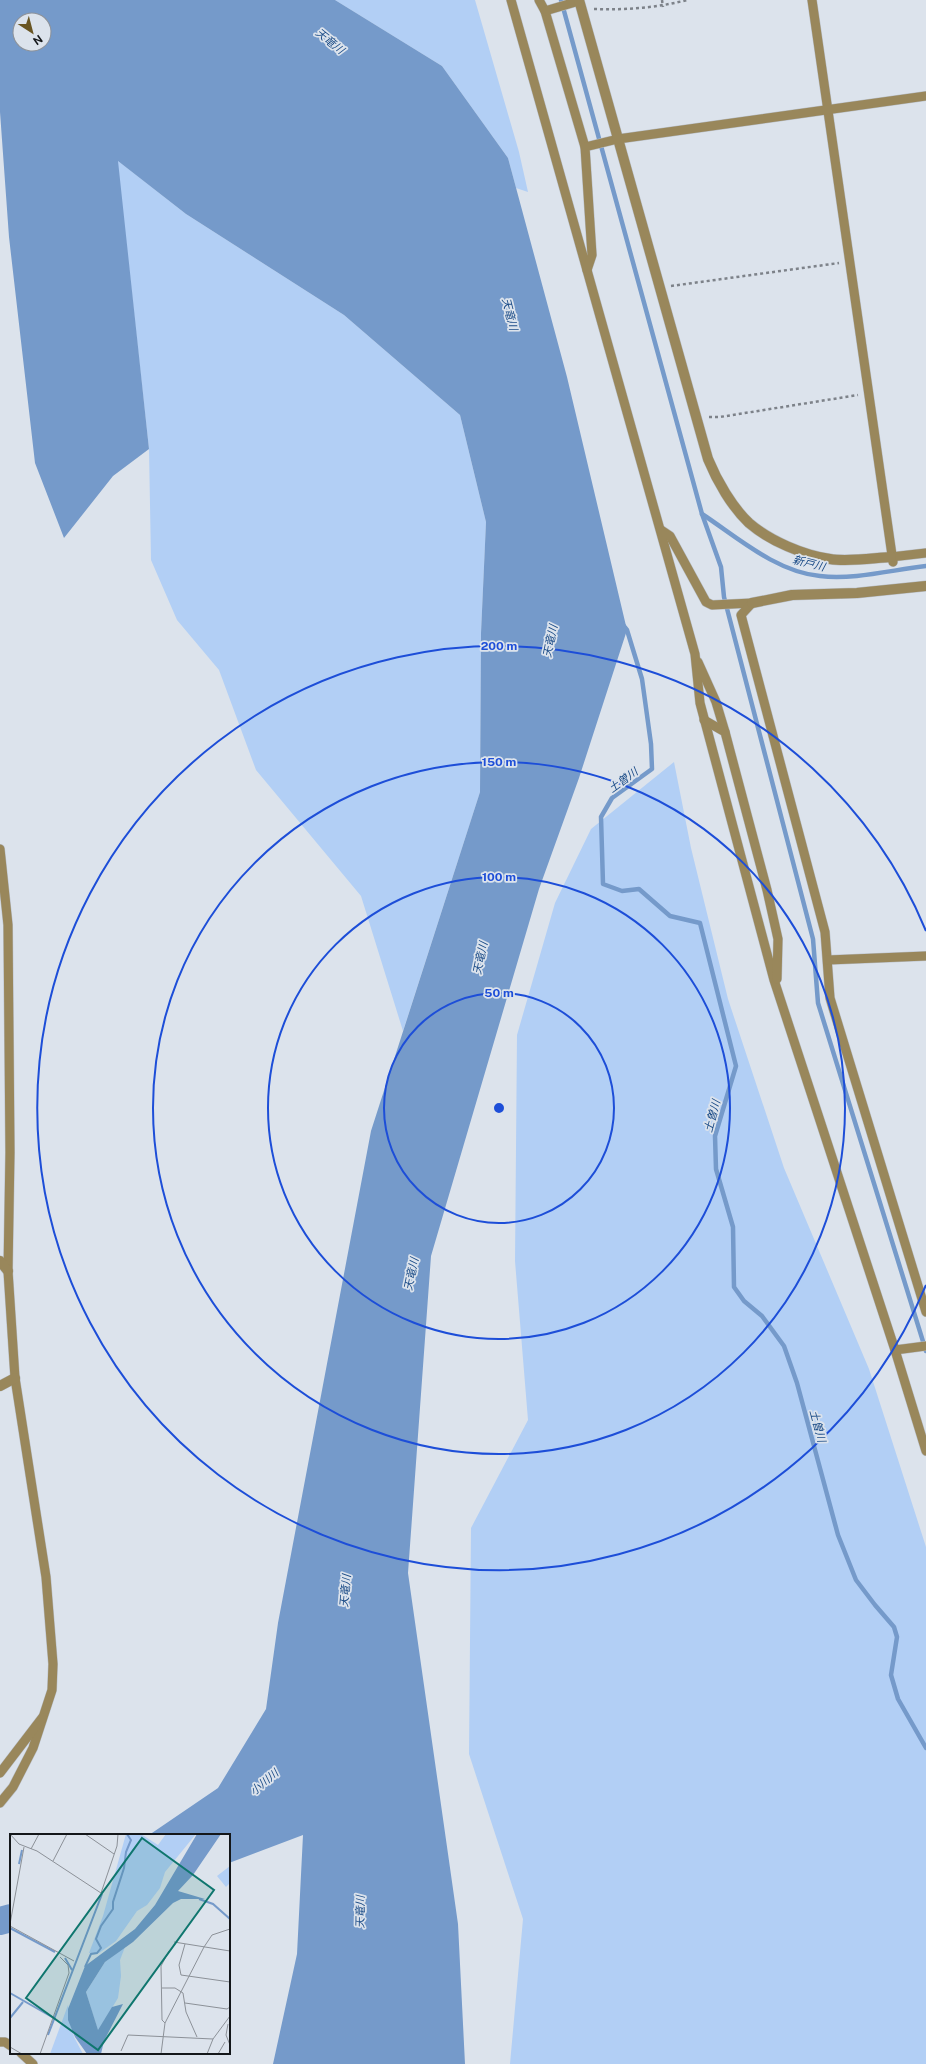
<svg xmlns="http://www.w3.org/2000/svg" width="926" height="2064" font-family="'Public Sans','Noto Sans JP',sans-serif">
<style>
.green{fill:#b2cff5}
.water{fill:#759aca;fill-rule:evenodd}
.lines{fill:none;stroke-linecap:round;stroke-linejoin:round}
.stream{stroke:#759aca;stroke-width:4.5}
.river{stroke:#759aca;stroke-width:28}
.service-casing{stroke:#b8bec6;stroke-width:10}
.minor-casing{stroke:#b8bec6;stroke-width:11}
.path{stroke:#7d8289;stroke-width:2.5;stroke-dasharray:3 3;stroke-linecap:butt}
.service{stroke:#99875b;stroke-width:9}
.minor{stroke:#99875b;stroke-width:10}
.ring{fill:none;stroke:#1d4ed8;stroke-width:2}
.labels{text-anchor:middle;stroke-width:3.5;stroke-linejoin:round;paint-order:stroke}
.water-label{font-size:11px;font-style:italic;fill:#1a4b87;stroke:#dce3ec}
.inset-river{fill:none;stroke:#759aca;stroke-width:2}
.inset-road{fill:none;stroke:#8c9198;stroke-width:1}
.view{fill:#0f766e;fill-opacity:0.15;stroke:#0f766e;stroke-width:2}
.inset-edge{fill:none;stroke:#14171a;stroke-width:2}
.centre{fill:#1d4ed8;stroke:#dce3ec;stroke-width:2}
.ring-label{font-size:12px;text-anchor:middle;font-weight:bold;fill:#1d4ed8;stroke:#dce3ec;stroke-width:3.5;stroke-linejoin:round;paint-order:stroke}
</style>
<rect width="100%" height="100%" fill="#dce3ec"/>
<g class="green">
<path d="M335,0H475L519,152L528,192L516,188L508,158L442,66Z"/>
<path d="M117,160L186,214L344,315L460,415L486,522L481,633L480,792L403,1031L361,896L256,770L219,670L177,620L151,560L149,449Z"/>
<path d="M674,762L691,848L728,999L784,1168L869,1369L926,1547V2064H510L523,1919L469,1754L471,1528L528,1420L515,1261L517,1035L555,903L591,829Z"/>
</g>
<path class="water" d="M0,0H335L442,66L508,158L567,377L627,630L579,778L539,889L431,1256L408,1573L458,1924L465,2064H273L297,1954L303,1835L229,1863V1835H149L218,1788L266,1709L278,1623L371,1131L480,792L481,633L486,522L460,415L344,315L186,214L118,161L149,449L113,476L64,538L35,463L9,237L0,112ZM20,20H44V44H20Z"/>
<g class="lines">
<g class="stream">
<path d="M561,0L702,514L721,567L724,597L813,939L818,1003L926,1351"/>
<path d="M702,514C737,537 776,572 820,576C854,580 891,570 926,566"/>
<path d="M623,625L627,630L642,679L651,744L652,769L612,798L601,817L603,884L622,891L639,889L670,916L700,923L736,1066L715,1136L716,1169L733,1227L734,1287L744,1301L762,1316L784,1346L797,1383L838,1535L856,1580L875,1605L894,1627L897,1637L891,1675L898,1699L926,1748"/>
</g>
<path class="river" d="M0,1921L11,1918"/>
<defs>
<g id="service">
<path d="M511,0L695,654L700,703L774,980L895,1350L926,1451"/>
<path d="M539,0L545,11L585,147"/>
<path d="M812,0L893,562"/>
<path d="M545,11L579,1"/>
<path d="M587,270L592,255L585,147L618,139L926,96"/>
<path d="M661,530L670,536L706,602L712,605L752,603"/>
<path d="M891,557L926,553"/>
<path d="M752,603L741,615L825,932L830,998L926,1312"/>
<path d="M698,662L716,702L725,732"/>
<path d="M704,720L725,732L767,890L778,939L777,979"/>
<path d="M0,849L8,925L10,1152L8,1271L15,1378L46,1577L53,1664L52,1690L33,1748L13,1787L0,1803"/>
<path d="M828,960L926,956"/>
<path d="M895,1350L926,1346"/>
<path d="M0,1773L42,1718"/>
<path d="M0,2042H5L11,2046"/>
<path d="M21,2053L33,2064"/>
</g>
<g id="minor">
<path d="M579,0L708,459C717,481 732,507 749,523C770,541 803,555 830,559C848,562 873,558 891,557"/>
<path d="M752,603L792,595L857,593L926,586"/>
<path d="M0,1261L8,1271"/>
<path d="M0,1386L15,1378"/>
</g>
</defs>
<use href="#service" class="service-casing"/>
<use href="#minor" class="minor-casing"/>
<g class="path">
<path d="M662,0L663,7"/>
<path d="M594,9C626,10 656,8 687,0"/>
<path d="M671,286L839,263"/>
<path d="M709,417H720L858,395"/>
</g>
<use href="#service" class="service"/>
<use href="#minor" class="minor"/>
</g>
<g class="ring">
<circle cx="499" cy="1108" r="115"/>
<circle cx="499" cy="1108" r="231"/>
<circle cx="499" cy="1108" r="346"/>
<path d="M926 1285A462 462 0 1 1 926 931"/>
</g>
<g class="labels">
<g class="water-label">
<text transform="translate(330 41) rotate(39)" y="4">天竜川</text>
<text transform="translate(510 314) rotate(76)" y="4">天竜川</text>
<text transform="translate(809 563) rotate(14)" y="4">新戸川</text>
<text transform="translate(550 641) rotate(-78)" y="4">天竜川</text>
<text transform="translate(623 780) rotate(-36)" y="4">土曽川</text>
<text transform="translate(480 958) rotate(-78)" y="4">天竜川</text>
<text transform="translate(712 1116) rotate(-75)" y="4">土曽川</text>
<text transform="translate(411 1274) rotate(-78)" y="4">天竜川</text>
<text transform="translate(818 1426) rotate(75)" y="4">土曽川</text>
<text transform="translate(345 1591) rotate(-85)" y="4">天竜川</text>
<text transform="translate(264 1782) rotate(-40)" y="4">小川川</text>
<text transform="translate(360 1912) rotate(-89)" y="4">天竜川</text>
</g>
</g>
<g transform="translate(10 1834)">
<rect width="220" height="220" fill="#dce3ec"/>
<path d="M116,0H131L148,11L156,0H186L155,38L150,54L137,71L127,77L106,107L89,119H79L93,82ZM220,32V49L216,53L207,42ZM115,113L110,126L111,142L108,164L88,197L76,158L95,128ZM58,171L64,203L73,220H40Z" fill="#b2cff5"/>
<path d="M187,0H211L183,41L168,57L195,65H171L163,69L123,108L95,128L76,158L88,196L102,173L113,170L94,207L91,220H77L65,203L58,186V175L75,132L125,95L145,71Z" fill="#759aca"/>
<path class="inset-river" d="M9,30L12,16M189,65L203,70L220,85M0,94L45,118M55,124L62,136M75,133L81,120L87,119L91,114L86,105L91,92L103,75V68L114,34L116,18L121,6L117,0M0,159L42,183M0,184L13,168M38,201L92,60"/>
<path class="inset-road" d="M0,0L9,10L27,17L91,59L107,12L108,0M75,0L104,20M21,15L29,0M43,27L57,0M0,90L14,13M0,92L64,127M164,108L220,117M175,110L169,131L171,141L220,148M152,154H165L173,159L176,178L187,203M175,169L217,175L220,173M155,189L152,186L151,132L159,117M218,190L216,201L220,211M0,213L12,220M111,217L118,201L203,205M30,220L59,139L58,131L50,123M151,220L155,189L194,113L202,101L220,95M197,220L203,205L220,182M208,220L215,208"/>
<path class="view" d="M132,4L204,56L88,216L16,164Z"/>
<rect width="220" height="220" class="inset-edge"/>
</g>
<circle cx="499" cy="1108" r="6" class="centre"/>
<g class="ring-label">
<text x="499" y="650">200 m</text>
<text x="499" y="766">150 m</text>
<text x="499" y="881">100 m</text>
<text x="499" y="997">50 m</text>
</g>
<g transform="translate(32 32) rotate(144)"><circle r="19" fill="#dce3ec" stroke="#8c9198"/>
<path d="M0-3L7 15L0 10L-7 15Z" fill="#685523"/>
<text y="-6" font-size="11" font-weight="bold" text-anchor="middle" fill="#14171a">N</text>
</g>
</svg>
